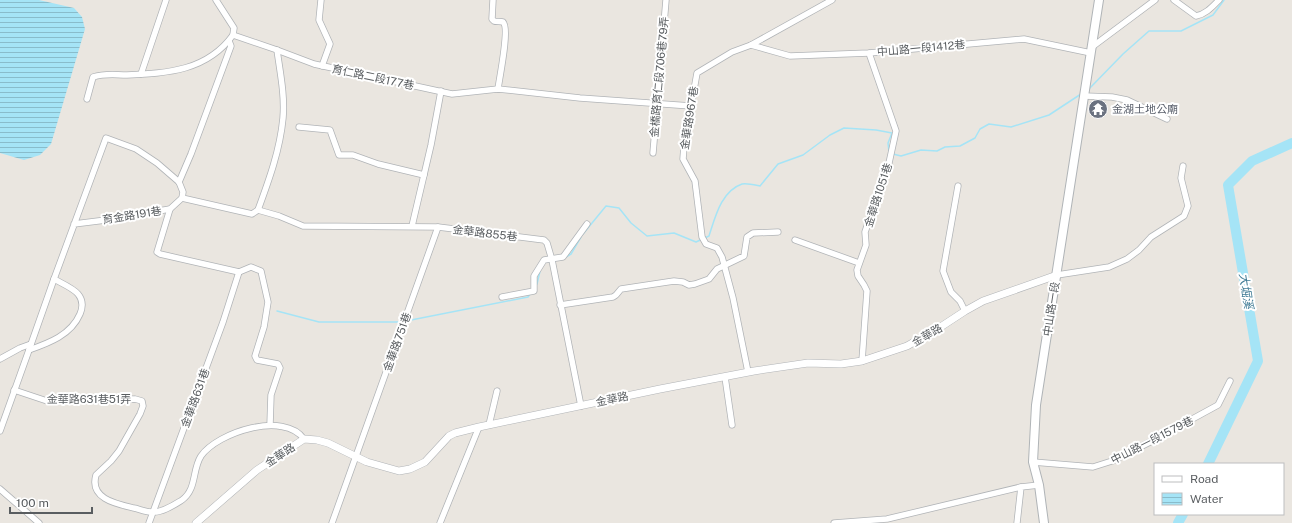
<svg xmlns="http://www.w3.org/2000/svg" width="1292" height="523" font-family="'Public Sans','Noto Sans TC',sans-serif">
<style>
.water{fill:url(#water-rules)}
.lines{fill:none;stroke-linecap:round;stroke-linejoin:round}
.stream{stroke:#a5e4f6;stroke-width:1.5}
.river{stroke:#a5e4f6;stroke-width:10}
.minor-casing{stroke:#b1b4b7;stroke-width:7}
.tertiary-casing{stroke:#b1b4b7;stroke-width:8}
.secondary-casing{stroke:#b0b4b7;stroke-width:10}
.minor{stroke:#fff;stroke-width:5.5}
.tertiary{stroke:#fff;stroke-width:7}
.secondary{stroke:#fff;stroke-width:8}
.labels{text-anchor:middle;stroke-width:4;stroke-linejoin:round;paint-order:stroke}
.street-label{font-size:11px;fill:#595d60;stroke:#fff}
.worship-label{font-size:11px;fill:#5b616d;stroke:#fff;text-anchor:start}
.water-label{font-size:12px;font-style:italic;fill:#3f7b95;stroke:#fff}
</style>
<defs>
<pattern id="water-rules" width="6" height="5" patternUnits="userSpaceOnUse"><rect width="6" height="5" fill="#a5e4f6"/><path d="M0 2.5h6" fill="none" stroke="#89bccb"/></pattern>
</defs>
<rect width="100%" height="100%" fill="#eae6e0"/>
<path class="water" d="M0,0H39L74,8L82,17L85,29L51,144L40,155L24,160L0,153Z"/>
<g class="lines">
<g class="stream">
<path d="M1088,90L1123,54L1149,31H1181L1213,15L1224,0"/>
<path d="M893,154L901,156L921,150L937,151L945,147L960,146L975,138L980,129L989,124L1011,127L1049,115L1081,94"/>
<path d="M583,234L606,206L619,208L631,223L647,236L674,233L696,242L709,236C715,218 721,191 742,184C747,183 755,185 760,186L778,164L803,155L830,135L844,128L876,130L892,133L888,143L889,152"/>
<path d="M566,257L571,254L581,237"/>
<path d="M537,284L540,271"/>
<path d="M277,311L319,322H402"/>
<path d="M406,321L528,297L530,294"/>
</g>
<g class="river">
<path d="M1208,464L1258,361L1228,185L1252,161L1292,143"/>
<path d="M1178,523L1183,514"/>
</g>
<defs>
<g id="minor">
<path d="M216,0L234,28L233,35"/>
<path d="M321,0L319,20L330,44L322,66"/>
<path d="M493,0L492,19L494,21C496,22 501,21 503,22C510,28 499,80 498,89"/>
<path d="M1174,0L1196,16C1206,14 1212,7 1219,0"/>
<path d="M751,45L790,56L869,53L1024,39L1091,53"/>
<path d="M1092,47L1155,0"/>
<path d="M141,74L166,0"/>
<path d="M1084,96L1112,97L1127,100L1167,119"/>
<path d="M87,99L93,77C106,73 115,75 127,75C168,73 207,71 233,35L277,50L314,64L452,94L498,89L580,98L691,106"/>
<path d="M299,127L330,130L339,155H353L378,164L424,175L431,145L441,91"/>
<path d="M653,153L666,0"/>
<path d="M179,182L191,154L231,46L229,41"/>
<path d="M958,186L943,271L951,292L960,301L965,311"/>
<path d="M182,198L252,214L258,210C269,180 280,150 283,118C285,95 280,72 277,50"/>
<path d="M170,209L157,252L160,254L239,272"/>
<path d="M258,210L279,216L303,226L438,227L544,240L547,243L552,260L581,406"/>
<path d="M412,226L424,175"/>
<path d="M795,240L859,263"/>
<path d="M239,272L251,267L261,271L268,302L264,327L255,356L257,360L278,364L280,368L271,395L270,425"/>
<path d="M1057,275L1109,267L1127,259L1139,250L1151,237L1184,216L1188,206L1181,178L1183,166"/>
<path d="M502,297L534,291V276L544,260L563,257L587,224"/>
<path d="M560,305L613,297L616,295L621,289L674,281L683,282L689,285L695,284L709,279L717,269L744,256L747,237L753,233L778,232"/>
<path d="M29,350L54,279"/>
<path d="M0,359L20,348L31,344"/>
<path d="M862,361L867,291L864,285L858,276L857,270L866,245L865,232L889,163L896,131L869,53"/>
<path d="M748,372L733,298L722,257L717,248L706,244L702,237L695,181L683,159L684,146L697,73L732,52L751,45L832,0"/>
<path d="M725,377L732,425"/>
<path d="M14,390L47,401L135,399L142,401L143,406L140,414L119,451L111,461L96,475C89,499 117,504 134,508C139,509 146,512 152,512C162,513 174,505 182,500C197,489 192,470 201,456C218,432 284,411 304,439"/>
<path d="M489,425L497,391"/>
<path d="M0,431L29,350C49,343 71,335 80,314C83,307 83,300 78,294C73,288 61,283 54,279L106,138L136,149L157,163L179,182L183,192L182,198L170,209L106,220L74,224"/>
<path d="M1033,462L1093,467L1112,461L1152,441L1218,405L1230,381"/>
<path d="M0,489L39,523"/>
<path d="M149,523L223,322L239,272"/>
<path d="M332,523L438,227"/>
<path d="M440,523L479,427"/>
<path d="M834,523L887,519L1021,487"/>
<path d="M1017,523L1021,487L1039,485"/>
</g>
<path id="tertiary" d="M196,523L257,470L304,439L317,440L328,443L367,462L399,471L410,469L425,462L449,436L455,433L479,427L660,389L754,371L808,363L841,364L862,361L907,346L939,328L965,311L983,301L1057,275"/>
<path id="secondary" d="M1044,523L1039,485L1033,462L1036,405L1099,0"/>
</defs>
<use href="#minor" class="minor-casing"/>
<use href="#tertiary" class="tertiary-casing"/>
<use href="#secondary" class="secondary-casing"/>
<use href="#minor" class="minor"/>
<use href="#tertiary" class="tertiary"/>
<use href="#secondary" class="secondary"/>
</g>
<defs>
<symbol id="temple-disc" viewBox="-11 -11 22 22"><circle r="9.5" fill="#6b7280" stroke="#fff"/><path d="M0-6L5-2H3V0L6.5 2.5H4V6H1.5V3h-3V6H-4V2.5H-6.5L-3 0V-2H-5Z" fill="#fff"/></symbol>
</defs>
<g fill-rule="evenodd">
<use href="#temple-disc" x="1087" y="98" width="22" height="22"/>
</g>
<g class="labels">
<g class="street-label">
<text transform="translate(921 48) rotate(-5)" y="4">中山路一段1412巷</text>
<text transform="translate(373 77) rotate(12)" y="4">育仁路二段177巷</text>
<text transform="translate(659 77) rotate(-85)" y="4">金橋路育仁段706巷79弄</text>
<text transform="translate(689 118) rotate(-81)" y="4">金華路967巷</text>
<text transform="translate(878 195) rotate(-72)" y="4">金華路1051巷</text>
<text transform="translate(132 215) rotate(-9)" y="4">育金路191巷</text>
<text transform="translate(485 233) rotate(7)" y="4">金華路855巷</text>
<text transform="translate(1051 309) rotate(-81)" y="4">中山路一段</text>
<text transform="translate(927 335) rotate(-30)" y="4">金華路</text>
<text transform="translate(397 342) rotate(-70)" y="4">金華路751巷</text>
<text transform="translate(195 398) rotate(-70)" y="4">金華路631巷</text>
<text x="89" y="403">金華路631巷51弄</text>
<text transform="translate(612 399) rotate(-12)" y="4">金華路</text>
<text transform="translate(1152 440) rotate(-27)" y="4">中山路一段1579巷</text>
<text transform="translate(280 455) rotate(-33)" y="4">金華路</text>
</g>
<g class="worship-label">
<text x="1112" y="113">金湖土地公廟</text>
</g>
<g class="water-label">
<text transform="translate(1246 291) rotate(81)" y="4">大堀溪</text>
</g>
</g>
<rect x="1154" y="463" width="130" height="52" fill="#ffffff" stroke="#bdbebf"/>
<rect x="1162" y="476" width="20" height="6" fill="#ffffff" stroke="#bdbebf"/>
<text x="1190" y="483" font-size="12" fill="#595d60">Road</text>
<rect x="1162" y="493" width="20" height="12" fill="url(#water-rules)" stroke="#bdbebf"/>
<text x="1190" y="503" font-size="12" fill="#595d60">Water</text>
<path d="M10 507v6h82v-6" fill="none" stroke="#595d60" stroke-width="2"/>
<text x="16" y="507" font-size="12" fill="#595d60" stroke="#ffffff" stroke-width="3" paint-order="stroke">100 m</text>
</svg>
